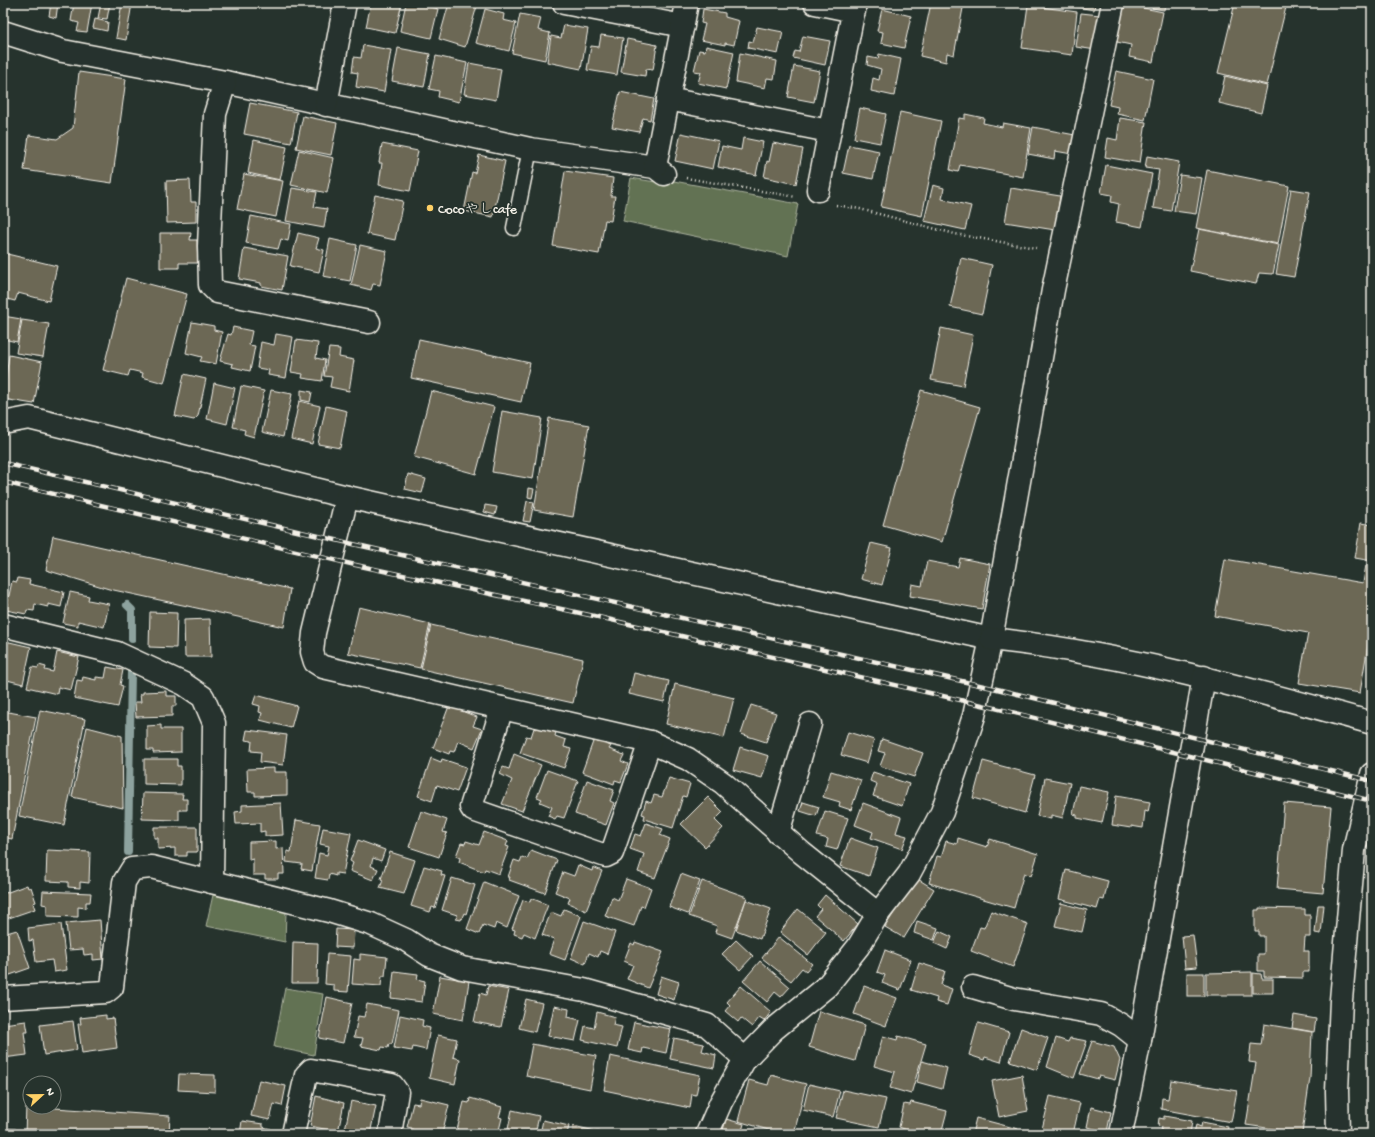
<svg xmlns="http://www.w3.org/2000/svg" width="1375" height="1137" font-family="'Gochi Hand','Klee One',sans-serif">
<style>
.green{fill:#627253;stroke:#abb29e}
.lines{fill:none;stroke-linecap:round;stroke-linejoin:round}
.stream{stroke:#8da29e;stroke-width:8}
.building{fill:#6c6755;stroke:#f4f1e8}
.service-casing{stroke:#f4f1e8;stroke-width:17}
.minor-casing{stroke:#f4f1e8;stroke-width:25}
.tertiary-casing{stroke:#f4f1e8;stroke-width:25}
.path{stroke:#f4f1e8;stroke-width:2.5;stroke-dasharray:1 3;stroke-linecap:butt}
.service{stroke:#26332d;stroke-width:14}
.minor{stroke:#26332d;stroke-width:22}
.tertiary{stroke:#26332d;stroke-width:22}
.rail-casing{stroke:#f4f1e8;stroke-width:4.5}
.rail{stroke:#26332d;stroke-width:3;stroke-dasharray:9;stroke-linecap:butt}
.poi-dot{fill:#ffd166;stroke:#26332d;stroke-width:1.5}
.labels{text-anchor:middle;stroke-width:3.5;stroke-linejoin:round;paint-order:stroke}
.poi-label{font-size:14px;fill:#f4f1e8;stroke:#26332d;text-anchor:start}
</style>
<rect width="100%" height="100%" fill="#26332d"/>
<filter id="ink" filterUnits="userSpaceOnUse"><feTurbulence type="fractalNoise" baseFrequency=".025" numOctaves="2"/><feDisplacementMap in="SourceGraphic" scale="8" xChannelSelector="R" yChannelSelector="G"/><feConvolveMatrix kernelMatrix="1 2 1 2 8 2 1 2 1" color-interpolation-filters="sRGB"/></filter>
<g filter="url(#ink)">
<g class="green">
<path d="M631,178L662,183L663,179L798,204L788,256L623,221Z"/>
<path d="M213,895L286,912L285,942L206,926Z"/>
<path d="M285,988L323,994L314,1055L274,1047Z"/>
</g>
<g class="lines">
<g class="stream">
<path d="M127,605L132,610V639"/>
<path d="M128,852L131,672"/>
</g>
</g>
<g class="building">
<path d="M51,3H58L56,18L49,16Z"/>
<path d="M74,3H92L87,32L77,31L79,23L71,21Z"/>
<path d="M101,3H110L107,19L98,18Z"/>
<path d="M122,3H132L126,40L116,38Z"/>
<path d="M371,3H402L395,33L366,27Z"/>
<path d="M406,3H427V6L438,9L431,38L400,31Z"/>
<path d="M449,3H465L477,6L465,47L439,39Z"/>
<path d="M931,3H964L954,55L947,53L946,62L920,56Z"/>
<path d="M1054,3H1095L1094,10Z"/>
<path d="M1153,3H1165L1164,10L1152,8Z"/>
<path d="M1235,3H1287L1267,85L1218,73Z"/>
<path d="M1124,4L1163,12L1153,62L1129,57L1131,45L1117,42Z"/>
<path d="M1028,5L1077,12L1072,55L1022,48Z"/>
<path d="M485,9L504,14L503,20L516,23L509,51L476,43Z"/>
<path d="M703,9L725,13V17L739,21L734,45L725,43V45L701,40L705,24L701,23Z"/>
<path d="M882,9L911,16L904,48L881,43L883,32L877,31Z"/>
<path d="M1081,13L1100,15L1096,50L1076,47Z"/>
<path d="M520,14L541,18L538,30L550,33L545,60L512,53Z"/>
<path d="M95,19L108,22L107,31L93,28Z"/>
<path d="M564,25L588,29L581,69L547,62L551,36L561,38Z"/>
<path d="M757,27L783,32L778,54L748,48L749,41L753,42Z"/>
<path d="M601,35L623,38L617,75L587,70L591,46L599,47Z"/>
<path d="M803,36L830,41L825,65L793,58L795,51L799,52Z"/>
<path d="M627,39L657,45L653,70L646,69L645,76L621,72Z"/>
<path d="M363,45L391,50L384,92L356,87L358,73L352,72L354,57L361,58Z"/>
<path d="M706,46L734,52L726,89L698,83L701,72L694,71L699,50L705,51Z"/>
<path d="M398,48L430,54L424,87L392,81Z"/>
<path d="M740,53L777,61L774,79L767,78L765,88L736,82Z"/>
<path d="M879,54L901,59L894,96L871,91L873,78L879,80L881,69L867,65L868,57L878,59Z"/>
<path d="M436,56L467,63L459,102L438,97L439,91L429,89Z"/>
<path d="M469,63L501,69L496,100L464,94Z"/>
<path d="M794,66L820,71L814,102L788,97Z"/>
<path d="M1116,71L1153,79L1145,120L1117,114L1118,107L1109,105Z"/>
<path d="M79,72L126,79L112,183L24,170L29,135L57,139L73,128Z"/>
<path d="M1225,76L1267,86L1261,113L1219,103Z"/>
<path d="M620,92L654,99L650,120L643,118L639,132L612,127Z"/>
<path d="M250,103L297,112L291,143L244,134Z"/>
<path d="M860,108L886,114L880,143L854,138Z"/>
<path d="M900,112L941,121L922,216L881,207Z"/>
<path d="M965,114L984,118L983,123L1002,127L1003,123L1031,128L1023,177L960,165L958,172L950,170L959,118L965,119Z"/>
<path d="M303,116L337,123L331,155L296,148Z"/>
<path d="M1120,118L1146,122L1140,163L1105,157L1108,138L1117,140Z"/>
<path d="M1033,127L1075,135L1072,154L1055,151L1054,159L1028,154Z"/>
<path d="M681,133L719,141L713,169L675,161Z"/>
<path d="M743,138L763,142L756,175L718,167L722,146L741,150Z"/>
<path d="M254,140L287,147L280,180L248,173Z"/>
<path d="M773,143L803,149L796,184L764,177L767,161L769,162Z"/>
<path d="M382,144L418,151L410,191L379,185L382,163H379Z"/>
<path d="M849,145L879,151L873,179L843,173Z"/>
<path d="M299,150L334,158L327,193L291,185Z"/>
<path d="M479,155L505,161L493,217L464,211L472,172L475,173Z"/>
<path d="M1147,156L1179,162L1171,211L1153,208L1159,170L1145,168Z"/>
<path d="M1106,165L1152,174L1142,227L1116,222L1119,204L1111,202L1112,195L1101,193Z"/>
<path d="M1207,170L1289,186L1278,244L1196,228Z"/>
<path d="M565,171L613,178L611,196H615L611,221L605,220L599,254L553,246Z"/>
<path d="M244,174L283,181L276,217L237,209Z"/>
<path d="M1180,175L1202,178L1196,214L1174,211Z"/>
<path d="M190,180L191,202H196V222L167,223L166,181Z"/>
<path d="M933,185L944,188L942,199L971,206L965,230L924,221Z"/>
<path d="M292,188L317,192L314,207L327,209L324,228L286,221Z"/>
<path d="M1011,188L1060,196L1055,230L1005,222Z"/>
<path d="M1291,189L1310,192L1294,277L1276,274Z"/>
<path d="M375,195L403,201L395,240L367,234Z"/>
<path d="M251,216L291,224L288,241L281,239L278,249L246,243Z"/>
<path d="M1199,229L1279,245L1273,274L1259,273L1256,284L1190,271Z"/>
<path d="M160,233H191L190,240H197L198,263H179V268H160Z"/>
<path d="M298,233L319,238L316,248L324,250L319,272L290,266Z"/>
<path d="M330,239L357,245L350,281L323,276Z"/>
<path d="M360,245L387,251L380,285L373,284L371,290L351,285Z"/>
<path d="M244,248L288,256L282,290L261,286V283L239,279Z"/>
<path d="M3,253L57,266L49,301L18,293L15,301L3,298Z"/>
<path d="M961,258L992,265L982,314L950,307Z"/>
<path d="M126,278L187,294L164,383L142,377L143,373L130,370L128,376L103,370Z"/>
<path d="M3,316L21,319L17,342L3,339Z"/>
<path d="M22,320L49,324L43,357L16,353Z"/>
<path d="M192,322L214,326V330L222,332L216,364L200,361L202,357L186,353Z"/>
<path d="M233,327L252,331L249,345L255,346L250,371L232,367L233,364L220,361L228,334L231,335Z"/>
<path d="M941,328L973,335L963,386L931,380Z"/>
<path d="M276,334L293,337L286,378L268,375L269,370L257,368L261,342L274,345Z"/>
<path d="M419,339L530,363L521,402L411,378Z"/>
<path d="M296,340L318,343L316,358L325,360L322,381L302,378L303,374L291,372Z"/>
<path d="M329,348L340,349L339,357L354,360L349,391L330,387L332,377L324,376Z"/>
<path d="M9,355L42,362L34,404L3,399Z"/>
<path d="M184,374L206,379L198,416L194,420L175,416Z"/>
<path d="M214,383L235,388L227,424L207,419Z"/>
<path d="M241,386L264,391L254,437L244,434L245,430L233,427Z"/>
<path d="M271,390L292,394L283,437L262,432Z"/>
<path d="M301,390L312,392L310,402L301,400Z"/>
<path d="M921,390L980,407L942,542L883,525Z"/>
<path d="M431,391L494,407L476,474L414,457Z"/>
<path d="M299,401L320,406L312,444L291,439Z"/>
<path d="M326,406L347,411L340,448L318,444Z"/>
<path d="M502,411L542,418L533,479L492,472Z"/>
<path d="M549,418L589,425L573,517L534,510Z"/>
<path d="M408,474L426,479L422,493L405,489Z"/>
<path d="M529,488L534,489L532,498L528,497Z"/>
<path d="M527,501L534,502L530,522L523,521Z"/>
<path d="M485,505L497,507L495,515L484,512Z"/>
<path d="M1361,523L1372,525V561L1355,558Z"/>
<path d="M53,536L290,589L284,627L109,589L46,570Z"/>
<path d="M871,543L892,548L882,585L861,579Z"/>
<path d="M960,558L990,564L982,609L910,596L912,584L922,586L927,561L958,567Z"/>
<path d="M1225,559L1363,583L1366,565L1372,566V621L1360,693L1299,683L1308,633L1215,616Z"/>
<path d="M18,578L30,580L29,584L64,592L61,607L48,604V607L35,604L34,611L27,610L26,614L6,610L12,581L17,582Z"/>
<path d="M70,592L89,596L88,600L109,604L104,627L78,621V626L63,623Z"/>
<path d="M359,607L430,624L420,668L348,653Z"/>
<path d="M150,612L177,613L176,648L149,647Z"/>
<path d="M210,619L211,657H185L184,620Z"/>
<path d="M431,625L583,659L573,703L421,669Z"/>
<path d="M5,641L31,647L23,684L3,679V650Z"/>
<path d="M57,652L79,657L71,690L58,687L57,694L27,687L32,667L38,668L39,665L46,667L45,670L53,672Z"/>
<path d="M107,667L123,670L120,685L123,686L118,707L74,698L77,680L82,681L83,677L96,680V677L105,678Z"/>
<path d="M634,673L669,681L664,702L629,694Z"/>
<path d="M675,684L734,698L724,738L666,724Z"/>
<path d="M166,691V696H176V706H172V716L136,717L135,702H141L140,694H143V692Z"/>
<path d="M256,695L297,706L291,728L260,720L262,713L259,712L260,706L253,704Z"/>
<path d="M751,705L776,713L766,742L741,734Z"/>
<path d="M449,706L477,717L473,726L482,729L474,748L458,741L454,752L450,751L449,754L433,748Z"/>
<path d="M40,710L85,719L64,825L19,816Z"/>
<path d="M3,711L36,717L12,839L3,837Z"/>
<path d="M161,725V729H181V752L153,753V750H147V726Z"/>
<path d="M537,726L556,732L555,736L566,740L564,747L571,749L564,768L520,753L526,736L531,737L534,728L536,729Z"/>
<path d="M87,727L122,736L123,808L72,797Z"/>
<path d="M247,730L287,735L283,765L260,762L261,752L251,751L252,741L245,740Z"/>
<path d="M848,732L874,740L867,763L841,755Z"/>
<path d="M594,739L611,746L609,749L624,755L621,761L628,764L621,782L615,780L614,784L582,772Z"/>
<path d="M882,739L923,753L914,777L880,766L885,753L878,751Z"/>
<path d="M740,747L769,756L762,778L733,770Z"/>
<path d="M514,754L541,765L522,811L502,804L512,780L500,774L503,767L509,769Z"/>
<path d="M431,758L441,762L442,759L466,767L457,792L437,785L432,801L418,796Z"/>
<path d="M144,759H177V766H181V785L144,784Z"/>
<path d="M983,761L1035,775L1025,813L973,798Z"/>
<path d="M274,768V772H287V795L255,796V792H248L247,769Z"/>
<path d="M547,770L578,781L564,818L557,816L555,819L548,816L552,807L540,802L542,799L537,797Z"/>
<path d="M831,771L861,780L851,810L839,806L840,802L823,797Z"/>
<path d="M873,772L909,784L902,806L873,796L877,784L870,781Z"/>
<path d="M669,778L690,784L686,797L683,796L673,828L644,819L645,815L642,814L646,801L651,803L654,795L662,797Z"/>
<path d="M1045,778L1070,783L1063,818L1051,815V819L1037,816Z"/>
<path d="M587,780L614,790L610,801L614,803L606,825L575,814Z"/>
<path d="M1079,786L1109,792L1102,823L1077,818V815L1073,814Z"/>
<path d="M143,793L183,794L182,799H187V810H179V820L142,819Z"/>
<path d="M1116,796L1150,802L1148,812L1145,811L1143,828L1131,826V828L1112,825Z"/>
<path d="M708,797L723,812L715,820L723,828L705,847L681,824Z"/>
<path d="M803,802L819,807L816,816L800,811Z"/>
<path d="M281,803L283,835L265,836V831L260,832V823L236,824L235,812L242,811V805Z"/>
<path d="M863,803L901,817L896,833L907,836L902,849L871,838L873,832L855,825Z"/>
<path d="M1284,803L1331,807L1323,893L1277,889Z"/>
<path d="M421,811L447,820L443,832L447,833L439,857L409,847Z"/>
<path d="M825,811L848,818L837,850L826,847L828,839L817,836Z"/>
<path d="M296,820L320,824L312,871L301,869L302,864L286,862L287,851L291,852Z"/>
<path d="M646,823L663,829L660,835L670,839L655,878L638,872L644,854L630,849L635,834L641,836Z"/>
<path d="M154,827H197V852H187V856H175V848L158,849V838H154Z"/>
<path d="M323,828L351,833L343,874L336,873V876L329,874L328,880L315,878L319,853L327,855L329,846L320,844Z"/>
<path d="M484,832L508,841L506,846L509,847L499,874L485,869L484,872L459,862L460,858L456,856L461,843L465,844L466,841L479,845Z"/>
<path d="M850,838L878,848L869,876L840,866Z"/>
<path d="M958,838L987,847L990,839L1038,854L1031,876L1024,873L1014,908L929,883L937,856L941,857L946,841L957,844Z"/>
<path d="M358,840L385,850L381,861L373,858L371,866L378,869L373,880L350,871L353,863L350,861Z"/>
<path d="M276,841V849L283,848L284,874H278V879H265V875H253V859L249,860V842Z"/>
<path d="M47,850L90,852L89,883L80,882V888L68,887V882L46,881Z"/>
<path d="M531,850L557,860L545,893L509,880L510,877H508L514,860L520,862L522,857L527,859Z"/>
<path d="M390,852L415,860L404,894L380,888L383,880L381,879Z"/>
<path d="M578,865L592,871L593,867L602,871L586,911L568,903L570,898L555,892L563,872L574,876Z"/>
<path d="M424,866L442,871L441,875L445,876L435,908L432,907L430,912L411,906Z"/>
<path d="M1066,870L1108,881L1104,900L1100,899L1097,909L1059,899Z"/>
<path d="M681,874L700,881L688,914L669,907Z"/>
<path d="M452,878L475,885L466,914L464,913L461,920L456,919L457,915L442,910Z"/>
<path d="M916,878L934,889L904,938L885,927Z"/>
<path d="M626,879L651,888L644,907L641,906L634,926L605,916L612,897L618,900Z"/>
<path d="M702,881L747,897L732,938L715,932L717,926L689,916Z"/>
<path d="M484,882L519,896L507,928L496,923L494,929L483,925L479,934L467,929Z"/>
<path d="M27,885L28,888L31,887L36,902L33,903L35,909L3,920V894Z"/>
<path d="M43,891L91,893L90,902H86V908L78,907V917L47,916V905L42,904Z"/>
<path d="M825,895L858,924L844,941L815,916L821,909L817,905Z"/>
<path d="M531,898L548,905L535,938L524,933L522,937L514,934L515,930L512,929L523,900L530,902Z"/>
<path d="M746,900L771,909L760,939L736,930Z"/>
<path d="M1061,903L1087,910L1082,932L1055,926Z"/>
<path d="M1318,905H1324L1321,934L1315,933Z"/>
<path d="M1259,908L1305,909V915H1310V937H1305L1304,951H1309V972H1303V978L1264,977V971H1258V954H1264V936H1259V931H1255V910H1259Z"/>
<path d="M564,909L581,916L565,960L549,954L554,939L542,935L551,912L561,916Z"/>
<path d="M798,909L826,932L808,955L780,932Z"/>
<path d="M991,911L1028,924L1013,967L971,951L980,927L984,928Z"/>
<path d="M100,920L103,959L93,960V954L84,955L83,949L69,950L66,923Z"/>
<path d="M584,921L615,932L607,954L600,951L598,957L589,953L585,964L571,958Z"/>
<path d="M917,921L938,928L934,940L914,933Z"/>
<path d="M61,924L67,970L54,972L52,960L36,962L33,940L29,941L28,928Z"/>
<path d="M336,929L354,930L353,948L335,947Z"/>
<path d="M17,930L30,968L7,976L3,967V934Z"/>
<path d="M939,931L952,937L947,949L934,943Z"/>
<path d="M1193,935L1197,967L1185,968L1182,936Z"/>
<path d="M779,937L812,964L806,971L802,968L791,981L762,958Z"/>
<path d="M736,940L753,956L740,970L722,954Z"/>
<path d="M293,942L318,943L317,983H292Z"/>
<path d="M635,942L663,952L648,988L627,979L633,965L624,961L631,943L634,945Z"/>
<path d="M885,950L911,960L900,990L882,983L885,975L877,972Z"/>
<path d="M327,954L351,956L348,992L334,991V985L325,984Z"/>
<path d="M360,954L387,957L385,976H382L381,986L352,984L354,959L360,960Z"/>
<path d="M760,961L790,987L781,997L775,992L767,1002L743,981Z"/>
<path d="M919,963L945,971L941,985L952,989L947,1005L936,1002L937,998L911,990Z"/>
<path d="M394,971L418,974L417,979L425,981L422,1002L391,998Z"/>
<path d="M1252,972V995H1206V973Z"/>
<rect x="1187" y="973" width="17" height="23"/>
<path d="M1253,973L1261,974L1262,979H1273V993H1253Z"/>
<path d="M440,976L469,981L463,1020L433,1014Z"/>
<path d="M661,976L679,982L674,1000L656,994Z"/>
<path d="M488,986L509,990L501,1027L474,1022L480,993L486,995Z"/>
<path d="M741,986L771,1012L764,1021L759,1018L752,1027L741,1018L738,1022L725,1011L730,1005L727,1002Z"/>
<path d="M864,986L897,998L886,1026L854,1014Z"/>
<path d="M327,997L352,1003L343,1043L319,1038Z"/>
<path d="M526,999L542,1003L535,1032L519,1028Z"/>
<path d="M367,1004L399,1010L392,1044H389L388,1048L382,1047L381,1050L361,1046L363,1038L354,1037L358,1016L364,1017Z"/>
<path d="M554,1006L569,1009L568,1017L580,1020L575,1041L548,1036Z"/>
<path d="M819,1011L865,1025L855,1061L809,1047Z"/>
<path d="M597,1012L615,1017L613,1025L622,1027L617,1048L582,1040L585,1026L594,1028Z"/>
<path d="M106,1015V1019L113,1018L117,1048L82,1053L78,1024H81L80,1018Z"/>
<path d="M400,1015L423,1020L422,1026L430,1028L426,1050L413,1047L412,1051L394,1048Z"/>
<path d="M1294,1015L1316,1019L1314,1032L1292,1028Z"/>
<path d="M26,1021L28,1032H24L27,1055L3,1058V1024Z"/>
<path d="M73,1021L77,1050L44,1055L40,1025Z"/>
<path d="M634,1022L671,1029L666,1053L643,1048L642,1053L628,1050Z"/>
<path d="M978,1023L1009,1032L1001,1062L985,1057L984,1060L969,1055Z"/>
<path d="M1264,1024L1312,1032L1310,1078L1302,1133L1246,1125L1256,1063L1249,1062L1251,1044L1261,1045Z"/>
<path d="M1021,1028L1048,1038L1037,1070L1010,1061Z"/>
<path d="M438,1035L457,1039L453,1057L460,1059L455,1084L429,1078Z"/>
<path d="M883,1036L897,1040L898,1036L926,1044L911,1094L890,1088L895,1072L874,1066Z"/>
<path d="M674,1038L704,1044L702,1051L716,1055L714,1068L670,1059Z"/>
<path d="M1056,1038L1068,1042L1070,1038L1087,1041L1074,1078L1047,1067Z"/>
<path d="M1092,1041L1114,1047L1120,1060L1115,1080L1099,1076L1098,1079L1080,1074Z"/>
<path d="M532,1044L596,1056L590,1089L526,1076Z"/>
<path d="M610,1056L700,1075L696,1095L692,1094L690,1108L604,1090Z"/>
<path d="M922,1061L947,1068L942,1089L917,1082Z"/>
<path d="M179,1074L215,1075V1092L178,1090Z"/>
<path d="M771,1075L806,1084L794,1134H782L738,1121L749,1080L768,1085Z"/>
<path d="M1022,1075L1028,1111L999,1117L992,1081Z"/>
<path d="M259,1080L286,1086L282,1106L274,1104L270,1120L251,1116Z"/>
<path d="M1171,1080L1237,1091L1231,1122L1161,1109L1162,1098L1168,1099Z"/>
<path d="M809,1084L840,1091L833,1117L803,1110Z"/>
<path d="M843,1090L886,1099L879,1127L836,1118Z"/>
<path d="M316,1096L344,1103L338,1132L310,1126Z"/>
<path d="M1050,1096L1080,1103L1073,1134H1059L1042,1129Z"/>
<path d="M420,1098L449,1105L442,1134H411L412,1128L407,1127L413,1103L419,1104Z"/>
<path d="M470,1098L502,1107L499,1117L502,1118L498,1134H456L464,1102L469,1103Z"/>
<path d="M351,1101L376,1106L370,1134H344Z"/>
<path d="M911,1102L947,1111L941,1134H917L899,1127L904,1104L910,1105Z"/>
<path d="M26,1106L170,1116L169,1134H25Z"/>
<path d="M1091,1107L1111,1112L1107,1132L1087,1127Z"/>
<path d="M512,1110L539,1116L535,1134H507Z"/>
<path d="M1164,1116L1192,1121L1190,1134H1160L1162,1127L1158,1126L1159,1118L1164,1119Z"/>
<path d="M976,1118L1018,1129L1017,1134H972Z"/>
<path d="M726,1119L744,1124L741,1134H722Z"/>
<path d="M543,1120L569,1126L567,1134H540Z"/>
<path d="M242,1121L263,1124V1127L271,1129V1134H240Z"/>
<path d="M1202,1122L1228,1127L1227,1134L1194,1133L1196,1125L1201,1127Z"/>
<path d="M573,1126L600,1132V1134H572Z"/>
<path d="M3,1128L16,1129L15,1134H3Z"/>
</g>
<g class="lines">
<defs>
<path id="service" d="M514,228L530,149"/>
<g id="minor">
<path d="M564,3L683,26"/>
<path d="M815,3L854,11"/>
<path d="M3,32L63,51L225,82L530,149L655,167L664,174"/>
<path d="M225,82L215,114L209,246L210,285L217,292L369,322"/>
<path d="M668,99L829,131"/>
<path d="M326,105L345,3"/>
<path d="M655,167L687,3"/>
<path d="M818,190L855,3"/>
<path d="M3,423L29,418L347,497L991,639"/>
<path d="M347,497L314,633L312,652L315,662L323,667L650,742L688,759L723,783L802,853L878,914"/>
<path d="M3,625L117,653L184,684L203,697L214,723L212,882"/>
<path d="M502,708L471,807L473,810L606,856L612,853L650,742"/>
<path d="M778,833L810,724"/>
<path d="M973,987L1014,999L1101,1014L1121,1025L1140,1040"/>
<path d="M3,998L106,992L112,987L124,882L132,869L151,867L329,911L371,924L406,940L429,955L462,968L584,990L707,1025L745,1059"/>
<path d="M293,1134L306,1075L311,1070L392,1085L397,1092L390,1134"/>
<path d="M707,1134L721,1102L745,1059L773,1030L827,986L858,947L878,914L909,874L942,812L974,716L991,639L1053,290L1113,3"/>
<path d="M1338,1134L1337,1091L1341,1000L1354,850L1372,774"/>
</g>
<g id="tertiary">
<path d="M991,639C1121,653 1247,688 1372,723"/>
<path d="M1121,1134L1140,1040L1204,677"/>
</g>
</defs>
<use href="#service" class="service-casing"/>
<use href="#minor" class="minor-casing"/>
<use href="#tertiary" class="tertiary-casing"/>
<g class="path">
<path d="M686,178L796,197"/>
<path d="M836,205L860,209L955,234L1036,248"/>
</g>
<use href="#service" class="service"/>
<use href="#minor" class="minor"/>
<use href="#tertiary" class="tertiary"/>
<defs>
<g id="rail">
<path d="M3,463L353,544L997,689L1372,781"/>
<path d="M3,482L351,564L594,616L995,708L1372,801"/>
</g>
</defs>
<use href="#rail" class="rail-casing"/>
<use href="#rail" class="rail"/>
</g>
</g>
<circle class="poi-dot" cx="430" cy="208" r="4"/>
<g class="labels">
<g class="poi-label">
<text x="438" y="213">Cocoやしcafe</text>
</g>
</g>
<rect width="1375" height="1137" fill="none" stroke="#26332d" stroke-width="16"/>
<rect x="8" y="8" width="1359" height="1121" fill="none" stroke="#f4f1e8" stroke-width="1.5" filter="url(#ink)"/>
<g transform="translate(42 1095) rotate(68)"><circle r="19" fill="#26332d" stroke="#787f78"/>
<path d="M0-3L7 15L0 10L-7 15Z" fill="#ffd166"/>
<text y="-6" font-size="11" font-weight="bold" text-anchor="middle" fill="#f4f1e8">N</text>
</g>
</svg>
